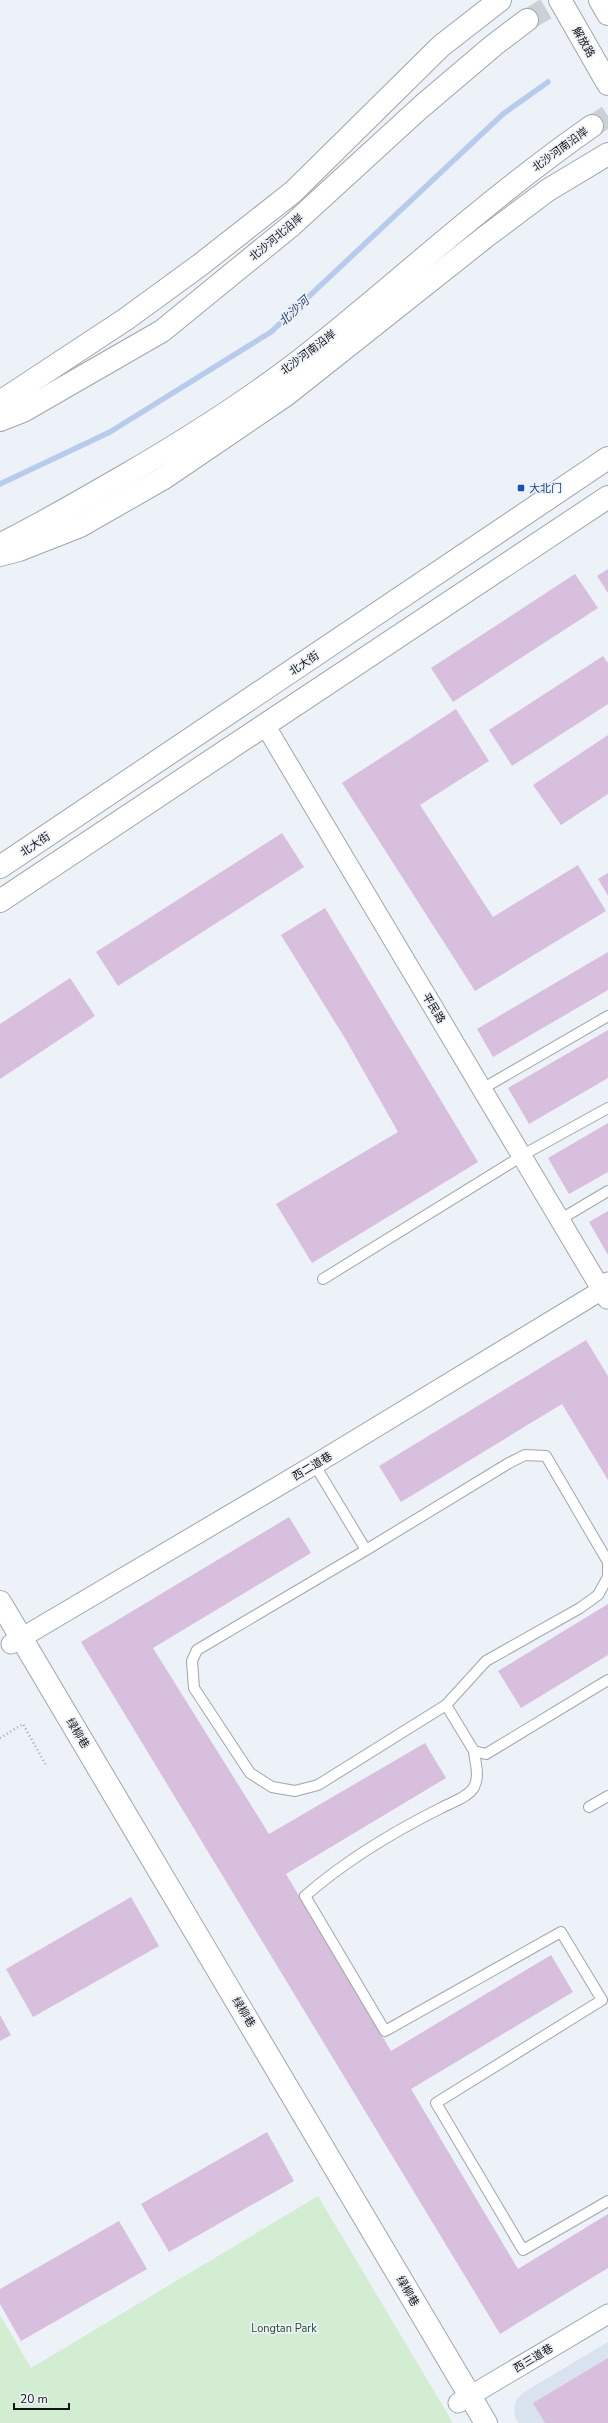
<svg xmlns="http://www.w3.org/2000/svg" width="608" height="2423" font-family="'Nunito Sans','Noto Sans SC',sans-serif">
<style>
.built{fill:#d9e3ef}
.green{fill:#d3edd3}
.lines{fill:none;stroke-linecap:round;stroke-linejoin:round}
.stream{stroke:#b7ccec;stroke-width:5.5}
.building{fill:#d8bfdd}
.tertiary-tunnel{stroke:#ccd1d7;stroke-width:22;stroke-dasharray:22 11;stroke-linecap:butt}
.service-casing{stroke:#a0a5ab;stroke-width:12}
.minor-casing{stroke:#a0a5ab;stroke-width:21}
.tertiary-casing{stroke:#a0a5ab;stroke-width:24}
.primary-casing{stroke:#a0a5ab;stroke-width:24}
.path{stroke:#a7abb0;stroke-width:2.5;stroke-dasharray:1 3;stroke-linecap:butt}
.service{stroke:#fff;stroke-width:10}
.minor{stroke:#fff;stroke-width:19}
.tertiary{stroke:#fff;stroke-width:22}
.primary{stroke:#fff;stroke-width:22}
.transit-dot{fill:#1a4fb4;stroke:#edf2f9;stroke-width:1.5}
.labels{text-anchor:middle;stroke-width:3.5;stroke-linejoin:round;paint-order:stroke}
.street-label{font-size:11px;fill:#121416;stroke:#edf2f9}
.transit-label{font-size:11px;fill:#164399;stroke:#edf2f9;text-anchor:start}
.park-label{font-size:11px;fill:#224c24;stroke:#edf2f9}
.water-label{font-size:12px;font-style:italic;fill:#25416b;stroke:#edf2f9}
</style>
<rect width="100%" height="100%" fill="#edf2f9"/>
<path class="built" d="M608,2342V2423H519L515,2417L514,2407L517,2399L524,2392Z"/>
<path class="green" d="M318,2196L453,2423H0V2315L31,2368Z"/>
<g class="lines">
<path class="stream" d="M0,484L110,432L271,332L503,114L548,82"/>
</g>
<g class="building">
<path d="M608,569V593L597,576Z"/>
<path d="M575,574L598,608L453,702L431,668Z"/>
<path d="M603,656L608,663V704L512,766L489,730Z"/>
<path d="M456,709L489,761L420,805L493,917L578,865L606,911L475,991L342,783Z"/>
<path d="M608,735V794L561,825L533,785Z"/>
<path d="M282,833L304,867L118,986L96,952Z"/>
<path d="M608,873V896L598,879Z"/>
<path d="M325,908L478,1162L312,1263L276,1204L398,1132L346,1040L281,935Z"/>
<path d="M608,952V990L493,1057L477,1029Z"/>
<path d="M70,978L95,1016L0,1079V1024Z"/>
<path d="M608,1030V1078L529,1124L508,1088Z"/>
<path d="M608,1123V1172L569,1194L548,1158Z"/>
<path d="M608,1211V1255L589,1222Z"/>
<path d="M586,1340L608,1376V1480L562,1404L401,1502L379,1466Z"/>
<path d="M289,1517L311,1553L153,1648L269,1834L425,1743L446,1778L286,1874L391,2051L551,1955L573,1992L411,2089L518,2269L608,2214V2268L500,2334L81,1642Z"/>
<path d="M608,1604V1655L521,1708L498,1671Z"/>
<path d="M131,1897L159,1946L33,2017L6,1969Z"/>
<path d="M0,2015L11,2035L0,2041Z"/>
<path d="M267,2132L294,2181L169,2252L141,2204Z"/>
<path d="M119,2221L147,2269L21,2341L0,2304V2289Z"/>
<path d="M608,2358V2423H545L533,2403Z"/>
</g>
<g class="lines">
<g class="tertiary-tunnel">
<path d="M527,20L561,0"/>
<path d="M592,126L608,116"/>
</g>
<defs>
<g id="service">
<path d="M482,1089L608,1016"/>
<path d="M561,1219L608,1191"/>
<path d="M323,1279L530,1151L608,1108"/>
<path d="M313,1462L366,1550L197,1650L192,1661L194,1688L250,1773L272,1787L295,1791L318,1785L446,1705L486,1661L580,1608L598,1595L608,1577V1562L546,1456L525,1455L509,1463L366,1550"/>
<path d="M446,1705L474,1751L486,1754L608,1680"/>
<path d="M474,1751C475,1762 480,1776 474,1787C469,1797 450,1803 441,1808C393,1832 345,1861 305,1896L385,2031L561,1932L602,2000L436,2103L523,2250L608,2201"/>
<path d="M589,1807L608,1796"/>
</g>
<g id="minor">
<path d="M265,725L607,1299"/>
<path d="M11,1644L314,1465L602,1290L608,1282"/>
<path d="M458,2403L608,2314"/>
</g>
<g id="tertiary">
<path d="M0,402L126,319L200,265L293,192L441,46L500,0"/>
<path d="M0,420L23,411L162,331L292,225L421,107L494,45L527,20"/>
<path d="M3,543C45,522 84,499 124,476C193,436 261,393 323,342C412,270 497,192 592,126"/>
<path d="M0,555L19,550L80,526L164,478L286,395L484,238L548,190L608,154"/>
<path d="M0,1602L486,2423"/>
</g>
<g id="primary">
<path d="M560,0L608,84"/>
<path d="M600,0L608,14"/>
<path d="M0,867L608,458"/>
<path d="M0,901L608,497"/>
</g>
</defs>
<use href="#service" class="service-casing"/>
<use href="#minor" class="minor-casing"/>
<use href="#tertiary" class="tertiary-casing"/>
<use href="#primary" class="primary-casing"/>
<path class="path" d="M0,1738L23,1724L47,1767"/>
<use href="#service" class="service"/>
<use href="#minor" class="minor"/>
<use href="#tertiary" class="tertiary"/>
<use href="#primary" class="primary"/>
</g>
<rect class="transit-dot" x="517" y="484" width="8" height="8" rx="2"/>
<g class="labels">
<g class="street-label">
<text transform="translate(584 42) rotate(60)" y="4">解放路</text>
<text transform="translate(560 149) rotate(-36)" y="4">北沙河南沿岸</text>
<text transform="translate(276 237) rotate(-40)" y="4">北沙河北沿岸</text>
<text transform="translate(308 352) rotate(-37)" y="4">北沙河南沿岸</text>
<text transform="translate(304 663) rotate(-34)" y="4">北大街</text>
<text transform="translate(35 844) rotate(-34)" y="4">北大街</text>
<text transform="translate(434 1008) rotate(59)" y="4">平民路</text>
<text transform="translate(312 1466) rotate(-31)" y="4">西二道巷</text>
<text transform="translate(78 1733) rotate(59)" y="4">绿柳巷</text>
<text transform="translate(244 2012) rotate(59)" y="4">绿柳巷</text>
<text transform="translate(408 2291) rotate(60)" y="4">绿柳巷</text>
<text transform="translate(533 2358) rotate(-31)" y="4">西三道巷</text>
</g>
<g class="transit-label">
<text x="529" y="492">大北门</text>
</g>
<g class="park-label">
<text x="284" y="2332">Longtan Park</text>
</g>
<g class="water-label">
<text transform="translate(294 311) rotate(-43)" y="4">北沙河</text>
</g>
</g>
<path d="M14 2403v6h55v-6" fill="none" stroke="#121416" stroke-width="2"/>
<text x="20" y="2403" font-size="12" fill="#121416" stroke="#edf2f9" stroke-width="3" paint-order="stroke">20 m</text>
</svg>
